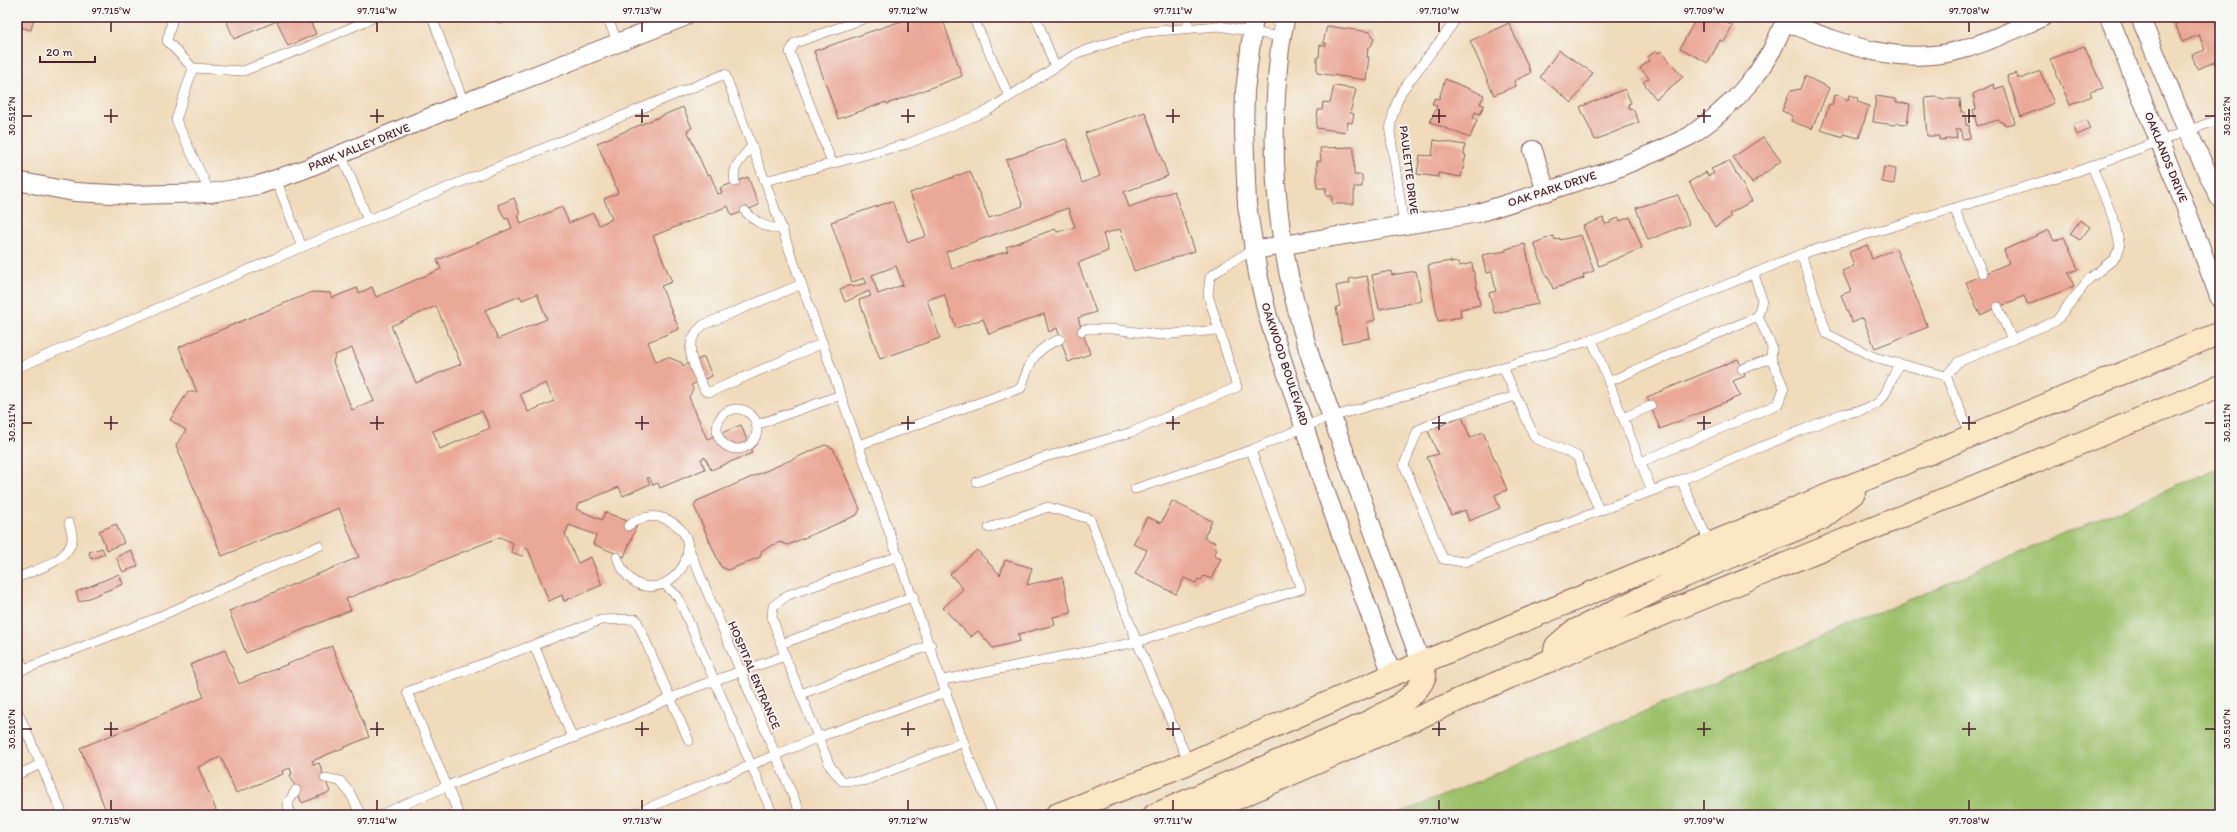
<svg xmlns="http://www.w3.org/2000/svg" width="2237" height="832" font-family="Itim,sans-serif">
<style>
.green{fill:#9dc069;stroke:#74704a}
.building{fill:#eaa997;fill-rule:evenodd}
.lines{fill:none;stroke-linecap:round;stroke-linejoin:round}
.lane-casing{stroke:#84615d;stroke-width:10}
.street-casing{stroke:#84615d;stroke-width:20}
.secondary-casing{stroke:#84615d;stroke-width:24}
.lane{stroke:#fff;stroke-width:9}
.street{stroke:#fff;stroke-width:18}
.secondary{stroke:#fbe7c3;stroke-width:22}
.ticks{fill:none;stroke:#4a1f2b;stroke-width:1.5}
.labels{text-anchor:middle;stroke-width:3.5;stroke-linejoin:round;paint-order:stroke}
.street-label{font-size:12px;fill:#4a1f2b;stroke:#f6f6f2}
.neatline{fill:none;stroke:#4a1f2b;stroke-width:1.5}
.ticks-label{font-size:10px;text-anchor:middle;fill:#4a1f2b}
</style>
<rect width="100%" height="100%" fill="#f6f6f2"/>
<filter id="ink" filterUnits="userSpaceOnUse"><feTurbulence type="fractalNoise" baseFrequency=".025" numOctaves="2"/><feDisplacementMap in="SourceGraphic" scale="8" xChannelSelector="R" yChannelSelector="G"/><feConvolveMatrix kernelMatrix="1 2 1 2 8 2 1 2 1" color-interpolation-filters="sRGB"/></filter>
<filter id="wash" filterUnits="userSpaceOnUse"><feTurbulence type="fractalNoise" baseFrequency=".012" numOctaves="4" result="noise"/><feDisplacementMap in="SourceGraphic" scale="16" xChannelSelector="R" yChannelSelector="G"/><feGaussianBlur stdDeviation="0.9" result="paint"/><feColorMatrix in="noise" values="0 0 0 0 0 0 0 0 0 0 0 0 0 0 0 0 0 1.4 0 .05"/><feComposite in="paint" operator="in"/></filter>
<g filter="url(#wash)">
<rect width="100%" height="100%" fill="#f0dcbb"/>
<path class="green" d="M2220,467V815H1396L1787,652Z"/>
<g id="blocks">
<g class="building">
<path d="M18,17H34L31,30L17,26Z"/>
<path d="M225,17H308L316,34L288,46L277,21L234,39Z"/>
<path d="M913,17H942L962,76L887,104L886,102L838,119L814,51Z"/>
<path d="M1697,17H1715L1733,26L1724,42L1720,40L1708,63L1680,48Z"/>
<path d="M2182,17H2214L2220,32V60L2197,69L2192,55L2205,50L2199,35L2182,42L2174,20Z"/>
<path d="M1509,23L1531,73L1514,81L1516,86L1494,95L1470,41Z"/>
<path d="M1327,26L1370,32L1374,38L1372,45L1368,48L1367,57H1369L1366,80L1317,73V57H1319L1320,45L1326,46V43H1323Z"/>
<path d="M2084,46L2103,88L2090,92L2092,96L2070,105L2050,59Z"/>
<path d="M1559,50L1593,73L1572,103L1540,77Z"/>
<path d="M1656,51L1658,53L1661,51L1683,77L1656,99L1643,82L1649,78L1640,68L1650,60L1648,57Z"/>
<path d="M2040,71L2054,103L2021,117L2007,76L2016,73L2018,78H2023Z"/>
<path d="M1805,76L1829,88L1812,129L1791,121L1793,116L1782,111L1790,91L1800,89Z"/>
<path d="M1445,79L1484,95L1480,104L1484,105L1480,114L1475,112L1473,118L1477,120L1470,138L1430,122L1437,106L1432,104L1435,98L1439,99Z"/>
<path d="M1994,84L1995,89L2004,86L2015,123L2006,125L1998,120L1977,126L1973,110L1976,109L1973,94Z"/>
<path d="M1334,86L1356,89L1350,113L1354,114L1352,123L1348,122L1346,132L1316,128L1318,110H1322L1323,102L1330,103Z"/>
<path d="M1625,89L1631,103L1628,104L1630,110L1633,109L1639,122L1595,140L1580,107Z"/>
<path d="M1838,95L1848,100L1849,95L1857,97L1858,102L1869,106L1859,138L1843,134V137L1821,130L1829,104L1832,105L1834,96Z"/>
<path d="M1876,96L1896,99V102L1910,104L1907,124L1896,123L1895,125L1873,122Z"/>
<path d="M1936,97L1944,99H1960L1961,112H1965L1966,125H1969L1970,138L1962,139L1961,129L1956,130L1957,138L1939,140V136H1927L1924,98Z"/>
<path d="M683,107L692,128L687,130L707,175L710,174L718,194L722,193L720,188L748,177L759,205L732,216L728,206L653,236L672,282L661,286L679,329L648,342L656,362L668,357L682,363L683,366L704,357L712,376L691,385L693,389L689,397L707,439L741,425L752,453L711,470L705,457L701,459L705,469L660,488L658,483L653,485L649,477L647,478L650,484L623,496L619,487L578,504L576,509L602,520L605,512L637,525L624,557L593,544L596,535L569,525L565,534L578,563L591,557L602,585L564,601L562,595L549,601L528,549L525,548L522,556L511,552L513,543L500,537L346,599L351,610L246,653L229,611L359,557L339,508L222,556L176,445L186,430L170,420L188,392H197L179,347L312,292L330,293L332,298L357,288L359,293L372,287L376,297L441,269L437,260L512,228L508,218L505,219L498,205L514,198L520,214L518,215L521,224L562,207L569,223L593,213L599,225L612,219L604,199L618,193L597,143ZM537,294L547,319L498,339L485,310L520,296L522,300ZM436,306L461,364L416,383L391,326ZM352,348L374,401L352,410L333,362L335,355ZM546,383L554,401L528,412L520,394ZM482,411L490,428L440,449L433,431Z"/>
<path d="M1145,112L1168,176L1124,192L1129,207L1174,191L1195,251L1134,271L1120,229L1103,234L1108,251L1078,263L1096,312L1078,318L1090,354L1068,362L1057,328L1049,332L1044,314L989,334L983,319L956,328L944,294L927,300L940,338L880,359L859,300L871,296L869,291L845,302L840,289L851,285L852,287L867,283L864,278L852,282L831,222L892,201L908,242L926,236L910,193L970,171L989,218L1023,206L1006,160L1066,139L1082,183L1100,176L1085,133ZM1068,208L1075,227L1057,232L1055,229L1006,247L1008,251L952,269L946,252ZM896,266L903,285L878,294L872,275Z"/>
<path d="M2086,120L2090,129L2077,135L2073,125Z"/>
<path d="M1763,137L1781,161L1752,183L1733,157Z"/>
<path d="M1434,140L1465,145L1464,155H1466L1461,177L1438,173V177L1417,174L1420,155L1432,156Z"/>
<path d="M1354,147V175H1362V187H1354V204H1332V196H1326V188H1317V161H1321L1320,148Z"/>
<path d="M1729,161L1752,201L1729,214L1731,217L1715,227L1689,182L1706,172L1708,176L1714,173L1711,169Z"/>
<path d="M1884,167L1896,169L1894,184L1882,182Z"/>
<path d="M1678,195L1689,224L1648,240L1636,208Z"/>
<path d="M1630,217L1642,248L1599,266L1583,226L1603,218L1605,224L1611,223L1610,221L1619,218L1620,221Z"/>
<path d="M2080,220L2090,227L2080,240L2070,234Z"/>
<path d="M2049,230L2054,241L2064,237L2078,269L2068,273L2074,286L2028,305L2024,296L1980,315L1966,282L2009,263L2004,250Z"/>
<path d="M1581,235L1594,271L1583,275L1584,278L1553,289L1549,278H1547L1534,243L1554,236L1555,240L1560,238V240Z"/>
<path d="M1525,244L1538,304L1494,313L1489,293L1496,291L1492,272L1486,273L1482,255L1506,251V249Z"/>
<path d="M1867,245L1872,259L1896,249L1928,327L1875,348L1863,318L1852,323L1841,295L1851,291L1842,271L1854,266L1849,252Z"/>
<path d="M1451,261V263L1458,262L1459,266L1472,263L1480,305L1460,309L1461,317L1438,321L1428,265Z"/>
<path d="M1391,271L1392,275L1416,271L1422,301L1379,309L1372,275Z"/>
<path d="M1367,276L1375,320L1367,322L1370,338L1342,343L1336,307L1340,306L1336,286L1350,283L1349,279Z"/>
<path d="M1738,359L1745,376L1733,381L1740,396L1660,429L1647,397Z"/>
<path d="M1462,416L1470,438L1483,432L1507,490L1495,495L1500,508L1469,521L1465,510L1451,515L1427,457L1438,454L1428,431Z"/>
<path d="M825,445L833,448L860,509L857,515L788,545L780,542L762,550L760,557L728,570L721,567L694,506L697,501Z"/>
<path d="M1172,501L1212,521L1204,538L1216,543L1214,548L1217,549L1214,556L1221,559L1211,579L1204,576L1201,580L1198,579L1196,583L1184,578L1176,594L1135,574L1147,550L1133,544L1147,517L1161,523Z"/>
<path d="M116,524L124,543L107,550L99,531Z"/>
<path d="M102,548L105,554L91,559L89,552Z"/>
<path d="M131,550L138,566L123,572L116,557Z"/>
<path d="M977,550L1000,575L1005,560L1032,568L1027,585L1062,577L1071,613L1053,617L1055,625L1018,634L1020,641L993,648L978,631L971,637L943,608L963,589L950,574Z"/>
<path d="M119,574L123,584L79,602L76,592Z"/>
<path d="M332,646L369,737L312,761L314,765L319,763L330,792L302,803L290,775L292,774L290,768L282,771L283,774L236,793L221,757L198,767L218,815H108L80,748L204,697L190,665L225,650L239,684Z"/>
</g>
</g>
</g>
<g filter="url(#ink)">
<use href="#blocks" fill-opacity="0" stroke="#84615d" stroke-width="1"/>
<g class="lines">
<defs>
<g id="lane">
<path d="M173,17L167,41L193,68L243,71L302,49L375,17"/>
<path d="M432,17L464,103"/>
<path d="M495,17L501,19L506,17"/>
<path d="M607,17L618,43"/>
<path d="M973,17L1009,96"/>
<path d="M1036,17L1055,67"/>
<path d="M1187,17L1189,28"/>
<path d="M193,68L176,120L210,193"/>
<path d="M341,154L368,220"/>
<path d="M832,163L790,52L795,43L869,17"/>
<path d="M276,179L302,247"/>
<path d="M765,181L907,144L987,111L1077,53L1145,32L1219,26L1281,37"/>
<path d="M735,182C731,167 743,157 752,146"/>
<path d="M1954,208L1983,274"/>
<path d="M745,211C756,223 766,228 782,229"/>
<path d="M1404,225L1390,132C1391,117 1395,105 1402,91L1452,25L1456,17"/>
<path d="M1801,254L1827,334L1874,357L1946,376L1971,436"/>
<path d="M802,284L703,325C679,346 695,367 705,391L710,392L823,343"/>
<path d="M1998,307L2012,340"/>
<path d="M1082,331L1085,329H1112L1161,335L1219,330"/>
<path d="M1503,367L1592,340"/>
<path d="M17,368L302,247L725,74L765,181L969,758L993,815"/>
<path d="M1742,369L1771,358"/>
<path d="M1946,376L1958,362L2056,321L2089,279L2114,259L2120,247L2115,223L2092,166"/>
<path d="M1608,382L1758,316"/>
<path d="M1516,396L1451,415L1418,430L1404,465L1443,559L1464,562L1681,480L1710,544"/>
<circle cx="737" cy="429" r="20"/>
<path d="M1623,418L1651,406"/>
<path d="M756,425L841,395"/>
<path d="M859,445L1021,388C1030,362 1033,350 1060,339"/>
<path d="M1641,462L1778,404L1784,388L1771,358L1772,347L1758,316L1762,300L1754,274"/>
<path d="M1681,480L1841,414C1886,407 1881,402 1899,363"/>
<path d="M977,482L1042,458L1132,432L1237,387L1208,295L1210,277L1226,265L1253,250"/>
<path d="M1135,489L1251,450L1321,420L1503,367L1535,438L1577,456L1599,510"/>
<path d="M1652,491L1592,340L1801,254L2078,171L2220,119"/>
<path d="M687,544L801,815"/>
<path d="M617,557C644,630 725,549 668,520C653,513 640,517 628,526"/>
<path d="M17,578C34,570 64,563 71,544C74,537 71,529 69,523"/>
<path d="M664,584L678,597L773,815"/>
<path d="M781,644L914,596"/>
<path d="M534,645L572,737"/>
<path d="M17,653L24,669"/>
<path d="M785,656L830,766L842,781H864L964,742"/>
<path d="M17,672L149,621L319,546"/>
<path d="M943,680L1137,642L1090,519L1048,507L989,528"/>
<path d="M801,694L931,645"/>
<path d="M17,710L63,815"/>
<path d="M1189,763L1137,642L1301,589L1251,450"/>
<path d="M17,775L41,764"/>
<path d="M325,778L340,781L350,793L361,815"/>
<path d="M290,815L288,803L296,790"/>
<path d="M380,815L447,786L407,692L601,620L636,619L689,741"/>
<path d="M459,815L447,786L633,715L696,687L785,656L772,617L773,606L788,595L899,556"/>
<path d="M631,815L819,737L947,692"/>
</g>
<g id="street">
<path d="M1254,17L1245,91L1244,131L1247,205L1258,274L1268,317L1327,496L1392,675"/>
<path d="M1286,17C1279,43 1278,68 1276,95C1270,189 1283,270 1311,359L1421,663"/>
<path d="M2109,17L2179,190L2220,299"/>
<path d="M2140,17L2187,130L2220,199"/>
<path d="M1786,22C1843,44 1902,68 1964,49C1991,41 2017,28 2043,17"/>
<path d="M1533,150L1546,192"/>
<path d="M17,181L74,192L131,195L210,193L259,185L305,169L464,103L684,17"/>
<path d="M1253,250L1478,213L1610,171L1663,149L1690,136L1714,118L1736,98L1756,75L1772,50L1787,17"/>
</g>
<g id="secondary">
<path d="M1553,660L1556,646L1572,632L1685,576L1821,519L1854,493"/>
<path d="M1056,815L1189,763L1392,675L2220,333"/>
<path d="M1154,815L1364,724C1385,713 1417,699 1425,676L1421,663"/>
<path d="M1199,815L1510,677L2220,386"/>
</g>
</defs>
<use href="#lane" class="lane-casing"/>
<use href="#street" class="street-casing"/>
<use href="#secondary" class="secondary-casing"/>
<use href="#lane" class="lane"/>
<use href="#street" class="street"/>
<use href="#secondary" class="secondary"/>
</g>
</g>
<path class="ticks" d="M111,22V32M377,22V32M642,22V32M908,22V32M1173,22V32M1439,22V32M1704,22V32M1969,22V32M111,109V123M377,109V123M642,109V123M908,109V123M1173,109V123M1439,109V123M1704,109V123M1969,109V123M22,116H32M104,116H118M370,116H384M635,116H649M901,116H915M1166,116H1180M1432,116H1446M1697,116H1711M1962,116H1976M2205,116H2215M111,416V430M377,416V430M642,416V430M908,416V430M1173,416V430M1439,416V430M1704,416V430M1969,416V430M22,423H32M104,423H118M370,423H384M635,423H649M901,423H915M1166,423H1180M1432,423H1446M1697,423H1711M1962,423H1976M2205,423H2215M111,722V736M377,722V736M642,722V736M908,722V736M1173,722V736M1439,722V736M1704,722V736M1969,722V736M22,729H32M104,729H118M370,729H384M635,729H649M901,729H915M1166,729H1180M1432,729H1446M1697,729H1711M1962,729H1976M2205,729H2215M111,800V810M377,800V810M642,800V810M908,800V810M1173,800V810M1439,800V810M1704,800V810M1969,800V810"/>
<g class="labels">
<g class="street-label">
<text transform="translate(359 147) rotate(-22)" y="4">PARK VALLEY DRIVE</text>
<text transform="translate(2166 157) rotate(68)" y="4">OAKLANDS DRIVE</text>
<text transform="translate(1409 170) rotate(83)" y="4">PAULETTE DRIVE</text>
<text transform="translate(1552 189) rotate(-18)" y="4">OAK PARK DRIVE</text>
<text transform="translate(1285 364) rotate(72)" y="4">OAKWOOD BOULEVARD</text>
<text transform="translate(754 675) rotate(67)" y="4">HOSPITAL ENTRANCE</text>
</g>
</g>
<rect width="2237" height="832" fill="none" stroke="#f6f6f2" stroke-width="44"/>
<path d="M40 56v6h55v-6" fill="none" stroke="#4a1f2b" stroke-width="2"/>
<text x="46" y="56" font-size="12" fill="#4a1f2b" stroke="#f6f6f2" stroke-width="3" paint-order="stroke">20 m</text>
<rect x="22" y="22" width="2193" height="788" class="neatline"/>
<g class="ticks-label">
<text x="111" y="14">97.715°W</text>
<text x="377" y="14">97.714°W</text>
<text x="642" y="14">97.713°W</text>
<text x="908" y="14">97.712°W</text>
<text x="1173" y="14">97.711°W</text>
<text x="1439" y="14">97.710°W</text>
<text x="1704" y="14">97.709°W</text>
<text x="1969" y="14">97.708°W</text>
<text transform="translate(11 116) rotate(-90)" y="4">30.512°N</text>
<text transform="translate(2226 116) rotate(-90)" y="4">30.512°N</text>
<text transform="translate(11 423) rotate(-90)" y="4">30.511°N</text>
<text transform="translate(2226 423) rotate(-90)" y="4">30.511°N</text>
<text transform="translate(11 729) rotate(-90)" y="4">30.510°N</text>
<text transform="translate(2226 729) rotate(-90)" y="4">30.510°N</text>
<text x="111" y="824">97.715°W</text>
<text x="377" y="824">97.714°W</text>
<text x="642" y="824">97.713°W</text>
<text x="908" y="824">97.712°W</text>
<text x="1173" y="824">97.711°W</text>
<text x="1439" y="824">97.710°W</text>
<text x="1704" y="824">97.709°W</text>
<text x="1969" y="824">97.708°W</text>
</g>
</svg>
